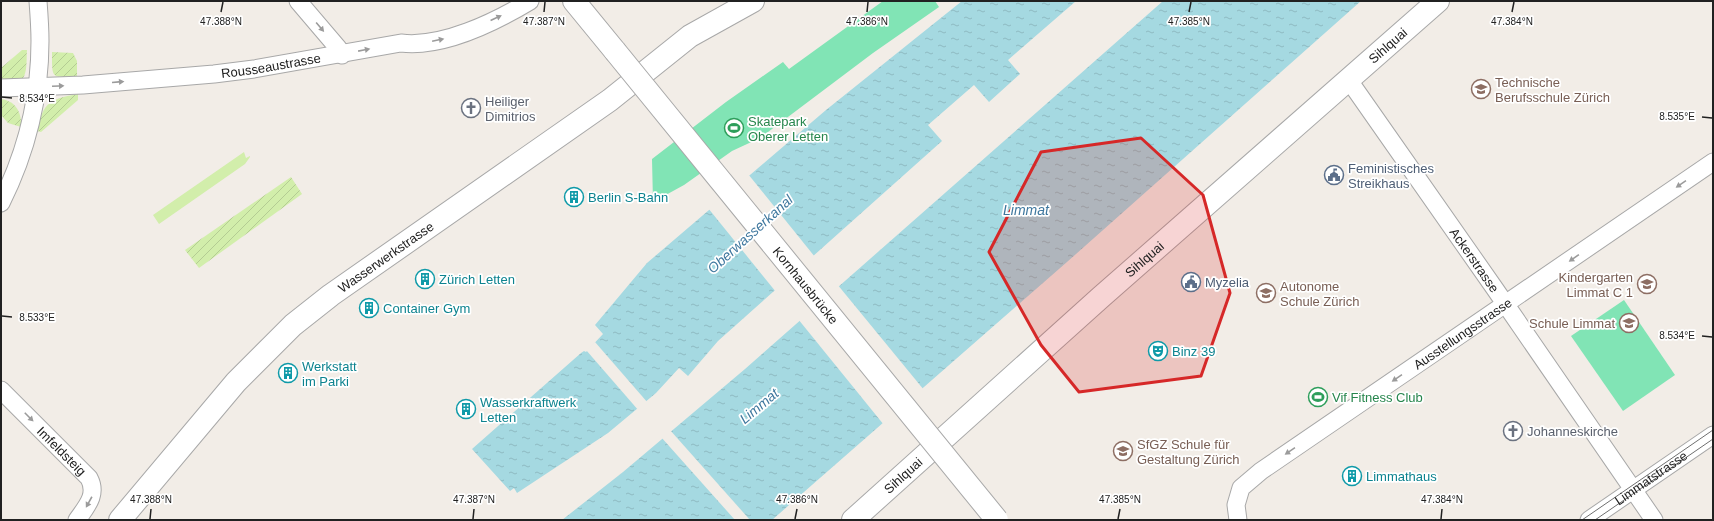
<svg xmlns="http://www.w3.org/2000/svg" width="1714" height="521" font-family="Helvetica,sans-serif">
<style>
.grass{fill:#d2eeab}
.garden{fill:url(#garden-furrows)}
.pitch{fill:#81e4b5}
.water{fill:url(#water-ripples)}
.pier{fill:#f2ede7}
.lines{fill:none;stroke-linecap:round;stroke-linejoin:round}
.minor-casing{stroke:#a8a8a8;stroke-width:19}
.tertiary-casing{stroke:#a8a8a8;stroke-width:24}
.minor{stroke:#fff;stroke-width:17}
.tertiary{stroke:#fff;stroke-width:22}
.tram{stroke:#6f6f6f;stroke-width:1}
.tertiary-bridge-casing{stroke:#a8a8a8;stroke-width:24;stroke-linecap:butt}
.tertiary-bridge{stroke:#fff;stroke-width:22}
.oneway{fill:#9b9b9b}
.marked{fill:#d62828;fill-opacity:0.2;stroke:#d62828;stroke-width:3;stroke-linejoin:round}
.ticks{fill:none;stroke:#212121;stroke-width:1.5}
.labels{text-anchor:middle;stroke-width:3.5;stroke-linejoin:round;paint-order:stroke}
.street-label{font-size:13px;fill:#212121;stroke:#fff}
.education-label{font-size:13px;fill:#785e54;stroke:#fff;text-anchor:start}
.worship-label{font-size:13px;fill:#5b616d;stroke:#fff;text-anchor:start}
.leisure-label{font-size:13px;fill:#27864d;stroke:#fff;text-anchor:start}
.service-label{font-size:13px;fill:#4e5e75;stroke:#fff;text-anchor:start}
.culture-label{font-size:13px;fill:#0d838f;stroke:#fff;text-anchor:start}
.water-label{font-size:14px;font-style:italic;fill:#3e779e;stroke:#fff}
.ticks-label{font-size:10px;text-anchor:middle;fill:#212121;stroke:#fff;stroke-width:3.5;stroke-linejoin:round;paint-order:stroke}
</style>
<defs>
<pattern id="garden-furrows" width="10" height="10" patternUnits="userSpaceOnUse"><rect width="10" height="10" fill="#d2eeab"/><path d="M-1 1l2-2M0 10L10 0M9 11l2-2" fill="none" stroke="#b4cc93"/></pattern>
<pattern id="water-ripples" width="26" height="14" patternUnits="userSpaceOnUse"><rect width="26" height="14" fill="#a5d9e1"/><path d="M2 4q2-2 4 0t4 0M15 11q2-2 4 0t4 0" fill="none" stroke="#8ebac1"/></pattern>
</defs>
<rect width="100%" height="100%" fill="#f2ede7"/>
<path class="grass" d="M244,152L246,158L250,156V157L245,164L159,224L153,215Z"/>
<g class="garden">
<path d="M22,50H27C26,59 29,79 17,83C12,84 6,84 1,84V68Z"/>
<path d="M52,52L73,53L77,61V76C51,78 52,79 52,52Z"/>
<path d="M78,94V100L41,132L37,131C43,102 50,99 78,94Z"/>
<path d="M1,99C16,101 22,113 21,127L8,123L1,115Z"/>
<path d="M291,177L302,194L199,268L185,250Z"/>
</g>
<g class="pitch">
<path d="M883,1H935L939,7L873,53L760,138L732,151L684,185L653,202L652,159L726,102L783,62L789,69Z"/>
<path d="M1624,300L1675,375L1623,411L1571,336Z"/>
</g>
<g class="water">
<path d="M962,1H1076L1008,60L1020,74L989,102L974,85L928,125L942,141L718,341L688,376L679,368L656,393L608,433L517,493L514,488L510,491L472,449L581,353L584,351L586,352L603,334L595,325L647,263L826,110Z"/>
<path d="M1163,1H1361L1067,262L772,520H562L623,472L745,369Z"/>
</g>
<g class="pier">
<path d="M748,174L815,257L776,292L708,208Z"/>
<path d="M837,284L924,390L884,425L798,319Z"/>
<path d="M595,342L648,403L639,411L586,350Z"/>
<path d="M670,430L750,520H735L661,437Z"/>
</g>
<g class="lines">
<defs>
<g id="minor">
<path d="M298,1L338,48L342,55"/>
<path id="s1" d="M1348,79L1495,289L1654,520"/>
<path id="s2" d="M1,88L83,85L214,74L254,69L401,43C442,48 495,22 530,1"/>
<path d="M1,203C26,153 40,97 40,41C40,28 39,14 38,1"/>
<path id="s3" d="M1,390L89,478C98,495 86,507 77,520"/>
<path id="s4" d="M1238,520L1236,505L1241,488L1261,471L1713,162"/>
<path id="s5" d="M1589,520L1713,435"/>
</g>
<g id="tertiary">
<path d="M574,1L615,51"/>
<path id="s6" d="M120,520L236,382L293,325L331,295L610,100L690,36L753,1"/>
<path id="s7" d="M853,520L1101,297L1438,1"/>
</g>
</defs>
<use href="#minor" class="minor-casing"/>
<use href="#tertiary" class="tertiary-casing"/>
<use href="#minor" class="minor"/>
<use href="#tertiary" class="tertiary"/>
<g class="tram">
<path d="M1582,520L1713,430"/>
<path d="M1595,520L1713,439"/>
</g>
<defs>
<g id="tertiary-bridge">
<path id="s8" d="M615,51L997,520"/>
</g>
</defs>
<use href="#tertiary-bridge" class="tertiary-bridge-casing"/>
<use href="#tertiary-bridge" class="tertiary-bridge"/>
</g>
<defs><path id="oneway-solid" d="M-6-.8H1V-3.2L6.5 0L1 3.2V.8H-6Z"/></defs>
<g class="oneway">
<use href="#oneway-solid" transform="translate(496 18) rotate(-25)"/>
<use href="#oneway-solid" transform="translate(320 27) rotate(50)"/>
<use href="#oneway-solid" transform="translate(438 40) rotate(-12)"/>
<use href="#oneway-solid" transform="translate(364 50) rotate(-11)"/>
<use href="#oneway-solid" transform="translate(118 82) rotate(-5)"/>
<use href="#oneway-solid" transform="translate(58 86) rotate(-3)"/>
<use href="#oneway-solid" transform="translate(1681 184) rotate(146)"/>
<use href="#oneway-solid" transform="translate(1574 258) rotate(145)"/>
<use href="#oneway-solid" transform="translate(1397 378) rotate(146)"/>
<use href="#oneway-solid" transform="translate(29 417) rotate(45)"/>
<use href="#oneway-solid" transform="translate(1290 451) rotate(146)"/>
<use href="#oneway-solid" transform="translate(89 502) rotate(119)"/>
</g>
<path class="marked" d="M1141,138L1203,195L1230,293L1201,376L1079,392L1041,345L989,252L1041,152Z"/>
<path class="ticks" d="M221,12L223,2M544,12L545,2M867,12L868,2M1189,12L1191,2M1512,12L1514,2M2,97L12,98M1702,117L1712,118M2,316L12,317M1702,336L1712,337M150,519L151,509M473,519L474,509M795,519L797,509M1118,519L1120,509M1441,519L1442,509"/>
<defs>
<symbol id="school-ring" viewBox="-11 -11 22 22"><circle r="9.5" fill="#fff" stroke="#8d6e63" stroke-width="1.5"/><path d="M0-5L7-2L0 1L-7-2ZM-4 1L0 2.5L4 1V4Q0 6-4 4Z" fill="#8d6e63"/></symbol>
<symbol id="church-ring" viewBox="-11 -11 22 22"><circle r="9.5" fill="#fff" stroke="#6b7280" stroke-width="1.5"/><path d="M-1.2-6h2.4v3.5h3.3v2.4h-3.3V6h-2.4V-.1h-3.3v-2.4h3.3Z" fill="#6b7280"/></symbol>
<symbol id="stadium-ring" viewBox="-11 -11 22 22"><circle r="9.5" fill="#fff" stroke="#2e9e5b" stroke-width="1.5"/><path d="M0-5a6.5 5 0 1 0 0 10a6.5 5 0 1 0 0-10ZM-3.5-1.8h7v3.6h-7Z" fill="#2e9e5b"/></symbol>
<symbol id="civic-ring" viewBox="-11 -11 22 22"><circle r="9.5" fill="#fff" stroke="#5c6f8a" stroke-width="1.5"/><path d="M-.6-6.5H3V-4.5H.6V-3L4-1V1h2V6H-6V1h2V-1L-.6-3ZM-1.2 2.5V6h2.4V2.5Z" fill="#5c6f8a"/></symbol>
<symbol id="building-ring" viewBox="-11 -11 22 22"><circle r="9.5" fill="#fff" stroke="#0f9aa8" stroke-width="1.5"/><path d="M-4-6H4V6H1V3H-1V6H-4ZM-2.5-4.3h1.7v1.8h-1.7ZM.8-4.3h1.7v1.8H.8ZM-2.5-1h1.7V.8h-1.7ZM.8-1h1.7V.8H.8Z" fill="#0f9aa8"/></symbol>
<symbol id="theatre-ring" viewBox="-11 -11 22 22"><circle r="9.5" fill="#fff" stroke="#0f9aa8" stroke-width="1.5"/><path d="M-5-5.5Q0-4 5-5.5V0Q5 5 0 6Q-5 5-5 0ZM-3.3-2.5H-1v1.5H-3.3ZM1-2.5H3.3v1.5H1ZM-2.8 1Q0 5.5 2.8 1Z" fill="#0f9aa8"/></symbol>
<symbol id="university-ring" viewBox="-11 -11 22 22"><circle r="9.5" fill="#fff" stroke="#8d6e63" stroke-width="1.5"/><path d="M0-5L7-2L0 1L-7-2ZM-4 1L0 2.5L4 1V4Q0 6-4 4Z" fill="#8d6e63"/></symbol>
</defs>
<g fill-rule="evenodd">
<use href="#school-ring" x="1470" y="78" width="22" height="22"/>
<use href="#church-ring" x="460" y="97" width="22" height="22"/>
<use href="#stadium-ring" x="723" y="117" width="22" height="22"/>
<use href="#civic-ring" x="1323" y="164" width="22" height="22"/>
<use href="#building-ring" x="563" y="186" width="22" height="22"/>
<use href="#building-ring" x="414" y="268" width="22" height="22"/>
<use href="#civic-ring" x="1180" y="271" width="22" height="22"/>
<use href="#school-ring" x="1636" y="273" width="22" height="22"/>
<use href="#school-ring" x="1255" y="282" width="22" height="22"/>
<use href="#building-ring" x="358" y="297" width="22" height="22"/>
<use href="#school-ring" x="1618" y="312" width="22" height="22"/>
<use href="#theatre-ring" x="1147" y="340" width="22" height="22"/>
<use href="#building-ring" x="277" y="362" width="22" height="22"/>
<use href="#stadium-ring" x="1307" y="386" width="22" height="22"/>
<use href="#building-ring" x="455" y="398" width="22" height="22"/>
<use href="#church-ring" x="1502" y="420" width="22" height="22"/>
<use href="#university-ring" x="1112" y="440" width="22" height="22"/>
<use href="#building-ring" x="1341" y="465" width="22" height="22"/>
</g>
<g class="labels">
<g class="street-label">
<text dy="5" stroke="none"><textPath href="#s7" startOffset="715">Sihlquai</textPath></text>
<text dy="5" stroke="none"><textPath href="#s2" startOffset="271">Rousseaustrasse</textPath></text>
<text dy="5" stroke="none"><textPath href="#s6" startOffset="376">Wasserwerkstrasse</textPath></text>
<text dy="5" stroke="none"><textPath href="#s7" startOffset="391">Sihlquai</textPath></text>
<text dy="5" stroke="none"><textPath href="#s1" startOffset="221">Ackerstrasse</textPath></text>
<text dy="5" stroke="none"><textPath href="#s8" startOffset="302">Kornhausbrücke</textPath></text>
<text dy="5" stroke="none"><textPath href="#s4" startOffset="303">Ausstellungsstrasse</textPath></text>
<text dy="5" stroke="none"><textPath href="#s3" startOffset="86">Imfeldsteig</textPath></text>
<text dy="5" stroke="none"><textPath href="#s7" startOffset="67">Sihlquai</textPath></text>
<text dy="5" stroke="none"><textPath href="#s5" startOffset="75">Limmatstrasse</textPath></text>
</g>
<g class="education-label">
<text x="1495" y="87">Technische<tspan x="1495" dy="15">Berufsschule Zürich</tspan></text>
<text x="1633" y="282" text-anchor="end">Kindergarten<tspan x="1633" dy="15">Limmat C 1</tspan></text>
<text x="1280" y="291">Autonome<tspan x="1280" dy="15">Schule Zürich</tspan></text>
<text x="1615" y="328" text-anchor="end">Schule Limmat</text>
<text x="1137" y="449">SfGZ Schule für<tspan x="1137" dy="15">Gestaltung Zürich</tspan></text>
</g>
<g class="worship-label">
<text x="485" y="106">Heiliger<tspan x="485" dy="15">Dimitrios</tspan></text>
<text x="1527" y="436">Johanneskirche</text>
</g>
<g class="leisure-label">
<text x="748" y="126">Skatepark<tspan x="748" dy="15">Oberer Letten</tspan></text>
<text x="1332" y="402">Vif Fitness Club</text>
</g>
<g class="service-label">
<text x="1348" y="173">Feministisches<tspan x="1348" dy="15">Streikhaus</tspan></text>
<text x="1205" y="287">Myzelia</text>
</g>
<g class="culture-label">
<text x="588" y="202">Berlin S-Bahn</text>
<text x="439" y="284">Zürich Letten</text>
<text x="383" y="313">Container Gym</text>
<text x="1172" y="356">Binz 39</text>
<text x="302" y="371">Werkstatt<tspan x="302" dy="15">im Parki</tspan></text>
<text x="480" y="407">Wasserkraftwerk<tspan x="480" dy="15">Letten</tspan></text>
<text x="1366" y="481">Limmathaus</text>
</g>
<g class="water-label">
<text x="1026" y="215">Limmat</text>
<text transform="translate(750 234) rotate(-42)" y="5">Oberwasserkanal</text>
<text transform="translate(759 406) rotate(-40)" y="5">Limmat</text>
</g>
</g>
<g class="ticks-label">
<text x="221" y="25">47.388°N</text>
<text x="544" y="25">47.387°N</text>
<text x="867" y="25">47.386°N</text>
<text x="1189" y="25">47.385°N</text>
<text x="1512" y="25">47.384°N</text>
<text x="37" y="102">8.534°E</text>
<text x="1677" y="120">8.535°E</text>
<text x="37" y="321">8.533°E</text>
<text x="1677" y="339">8.534°E</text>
<text x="151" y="503">47.388°N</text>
<text x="474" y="503">47.387°N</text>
<text x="797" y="503">47.386°N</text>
<text x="1120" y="503">47.385°N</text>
<text x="1442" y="503">47.384°N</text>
</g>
<rect width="1714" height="521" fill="none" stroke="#212121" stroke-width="4"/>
</svg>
